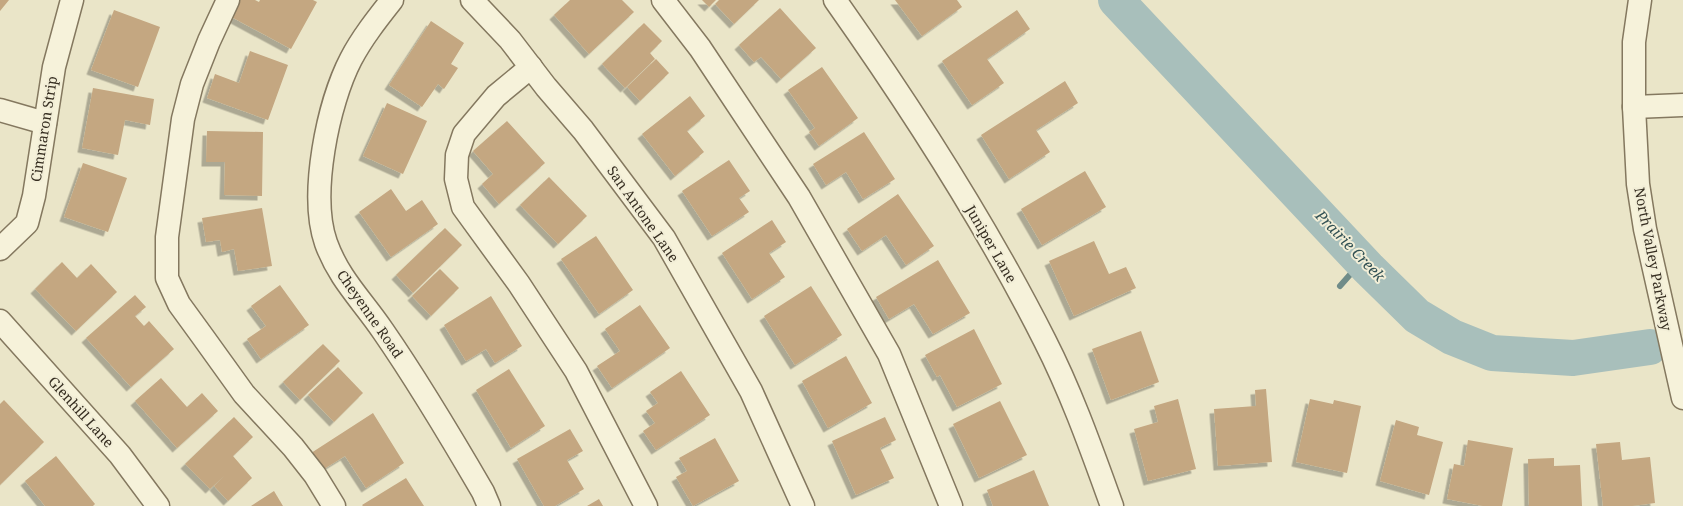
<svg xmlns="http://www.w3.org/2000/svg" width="1683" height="506" font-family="'Noto Serif',serif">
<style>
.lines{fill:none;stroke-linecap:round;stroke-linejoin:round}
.stream{stroke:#708c89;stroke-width:6}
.river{stroke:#a8bfbb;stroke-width:36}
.building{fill:#c4a781;filter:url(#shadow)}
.minor-casing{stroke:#84785f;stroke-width:25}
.minor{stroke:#f6f2da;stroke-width:22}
.labels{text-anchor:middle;stroke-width:4;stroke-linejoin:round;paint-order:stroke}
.street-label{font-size:14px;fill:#362e21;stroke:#f2eed7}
.water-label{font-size:15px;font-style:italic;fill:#325154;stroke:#f2eed7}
</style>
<defs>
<filter id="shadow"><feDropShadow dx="-4.5" dy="4.5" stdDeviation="0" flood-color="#0004"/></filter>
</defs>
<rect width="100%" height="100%" fill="#eae5c8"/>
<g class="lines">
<path class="stream" d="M1340,286L1355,269L1364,263"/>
<path class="river" d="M1116,0L1368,268L1417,316L1452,337L1492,353L1573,358L1650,347"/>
</g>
<g class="building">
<path d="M0,0H9L0,11Z"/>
<path d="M233,0H255L259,2L260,0H313L317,2L291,49L226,14Z"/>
<path d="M570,0H622L634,12L589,54L554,15Z"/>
<path d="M702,0H716L709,7Z"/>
<path d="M719,0H759L734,24L715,4Z"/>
<path d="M895,0H957L962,7L922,36Z"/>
<path d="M780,8L816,48L781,79L761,57L754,62L739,45Z"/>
<path d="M114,10L160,27L138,87L91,70Z"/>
<path d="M1017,10L1030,29L987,59L1004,83L972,105L942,61Z"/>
<path d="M431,21L464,43L451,64L458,68L444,89L438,84L422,107L389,85Z"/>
<path d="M644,23L662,41L650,53L655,59L625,88L602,64Z"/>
<path d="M250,51L288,65L268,120L207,98L215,74L239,83Z"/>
<path d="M656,59L669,73L640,101L627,87Z"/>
<path d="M822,67L858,118L819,146L809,132L815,128L788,90Z"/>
<path d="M1065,81L1078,103L1036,130L1050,152L1009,179L981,135Z"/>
<path d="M93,88L154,99L150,125L125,120L118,155L82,148Z"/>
<path d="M690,96L705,116L687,131L704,152L675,176L642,134Z"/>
<path d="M387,103L427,121L403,174L363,156Z"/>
<path d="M507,121L545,163L499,204L482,184L493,174L473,151Z"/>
<path d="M207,131L263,132L262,196L224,195L225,162H206Z"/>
<path d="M864,132L895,179L863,199L846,172L826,185L813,164Z"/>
<path d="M729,160L750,191L739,198L749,212L712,236L682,191Z"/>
<path d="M83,163L127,178L108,232L64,217Z"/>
<path d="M1085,171L1106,207L1042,245L1021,209Z"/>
<path d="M549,177L587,216L558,244L520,205Z"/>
<path d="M391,189L406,211L422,200L438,224L391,257L359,212Z"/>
<path d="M898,194L934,246L906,265L886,235L862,251L847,229Z"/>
<path d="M262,208L272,266L238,271L234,249L222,252L220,240L206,242L202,218Z"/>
<path d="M772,220L786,242L769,253L785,277L752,299L722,253Z"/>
<path d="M445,228L462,245L413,293L396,275Z"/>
<path d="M596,236L633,290L599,314L561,259Z"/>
<path d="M1094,241L1109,274L1126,267L1136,288L1074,316L1049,261Z"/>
<path d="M938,260L970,313L933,334L914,304L889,319L876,297Z"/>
<path d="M62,262L77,278L91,264L117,292L76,331L35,289Z"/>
<path d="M440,269L459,288L431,316L412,296Z"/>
<path d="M280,285L309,325L261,359L247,339L266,326L251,306Z"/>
<path d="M811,286L842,335L795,365L764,316Z"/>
<path d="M135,295L146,307L135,316L144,326L149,321L174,349L131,387L86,338Z"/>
<path d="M491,296L522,346L495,363L486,349L466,361L444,325Z"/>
<path d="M640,305L670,348L612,388L597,366L620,351L605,329Z"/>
<path d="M974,329L1002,384L957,407L940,375L937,377L925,355Z"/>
<path d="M1141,331L1159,382L1111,400L1092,349Z"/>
<path d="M323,344L340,361L300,400L283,382Z"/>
<path d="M846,356L872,403L828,428L802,381Z"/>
<path d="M338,367L363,393L334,422L308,395Z"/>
<path d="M509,369L545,426L511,448L476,390Z"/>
<path d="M681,371L710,415L656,450L643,431L655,423L646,411L658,403L650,392Z"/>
<path d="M161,378L187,407L202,393L218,411L177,448L135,401Z"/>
<path d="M1266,389L1272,462L1218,466L1214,409L1256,406L1255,390Z"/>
<path d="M1178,399L1196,469L1148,481L1134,429L1158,422L1154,406Z"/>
<path d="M1310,399L1333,404L1334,400L1361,406L1347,473L1296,462Z"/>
<path d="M4,400L44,442L0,485V404Z"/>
<path d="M1000,401L1027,455L979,478L953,424Z"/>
<path d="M373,413L404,463L366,488L345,456L319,472L308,455Z"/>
<path d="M234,417L253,437L233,456L252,478L228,501L214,486L224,476L210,489L185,464Z"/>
<path d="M885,417L896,440L880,448L894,478L856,495L832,441Z"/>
<path d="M1396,420L1419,427L1417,435L1443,442L1429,495L1380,481Z"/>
<path d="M570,429L583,451L567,460L584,489L555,506H544L517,459Z"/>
<path d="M715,438L739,481L693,506L676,477L687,471L679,458Z"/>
<path d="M1468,440L1513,448L1502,506H1483L1447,499L1454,464L1464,466Z"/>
<path d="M1620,442L1622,460L1650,457L1655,503L1632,506H1603L1596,444Z"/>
<path d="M56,456L95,504L93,506H45L25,481Z"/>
<path d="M1554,458V466L1580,465L1582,506H1529L1528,459Z"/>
<path d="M1034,470L1049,506H993L987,490Z"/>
<path d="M406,478L424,506H363L362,505Z"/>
<path d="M274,491L283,506H251Z"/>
<path d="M599,499L603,506H587Z"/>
</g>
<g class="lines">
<defs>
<g id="minor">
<path d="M228,0L209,41L192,84L183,119L167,237V278L179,304L203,337L244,394L293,447L315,475L334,506"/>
<path d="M392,0C377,19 362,38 351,59C328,103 309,195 326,243C339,279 362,300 383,331C419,383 451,437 483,492L489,506"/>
<path d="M472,0L510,40L546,87L583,130L664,238L751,391L803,506"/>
<path d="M663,0L700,48L799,197L889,354L951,506"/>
<path d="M835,0C912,109 985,222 1045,341C1072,394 1092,451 1112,506"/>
<path d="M1640,0L1634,42V107L1638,184L1645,229L1683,398"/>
<path d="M531,67L496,96L464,134L457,155L456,179L463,207L519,284L576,371L646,506"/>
<path d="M1634,107L1683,105"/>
<path d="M0,110L45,123"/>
<path d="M0,249L27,223L34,196L54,67L72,0"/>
<path d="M0,321L120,455L158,506"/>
</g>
</defs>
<use href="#minor" class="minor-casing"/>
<use href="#minor" class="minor"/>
</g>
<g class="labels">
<g class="street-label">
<text transform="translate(44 129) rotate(-81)" y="5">Cimmaron Strip</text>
<text transform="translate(643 214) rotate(55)" y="5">San Antone Lane</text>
<text transform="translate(991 244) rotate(60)" y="5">Juniper Lane</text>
<text transform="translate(1653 259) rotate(79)" y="5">North Valley Parkway</text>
<text transform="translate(370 314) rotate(55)" y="5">Cheyenne Road</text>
<text transform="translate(81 412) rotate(48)" y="5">Glenhill Lane</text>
</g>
<g class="water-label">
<text transform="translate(1350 246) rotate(46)" y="5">Prairie Creek</text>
</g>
</g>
</svg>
